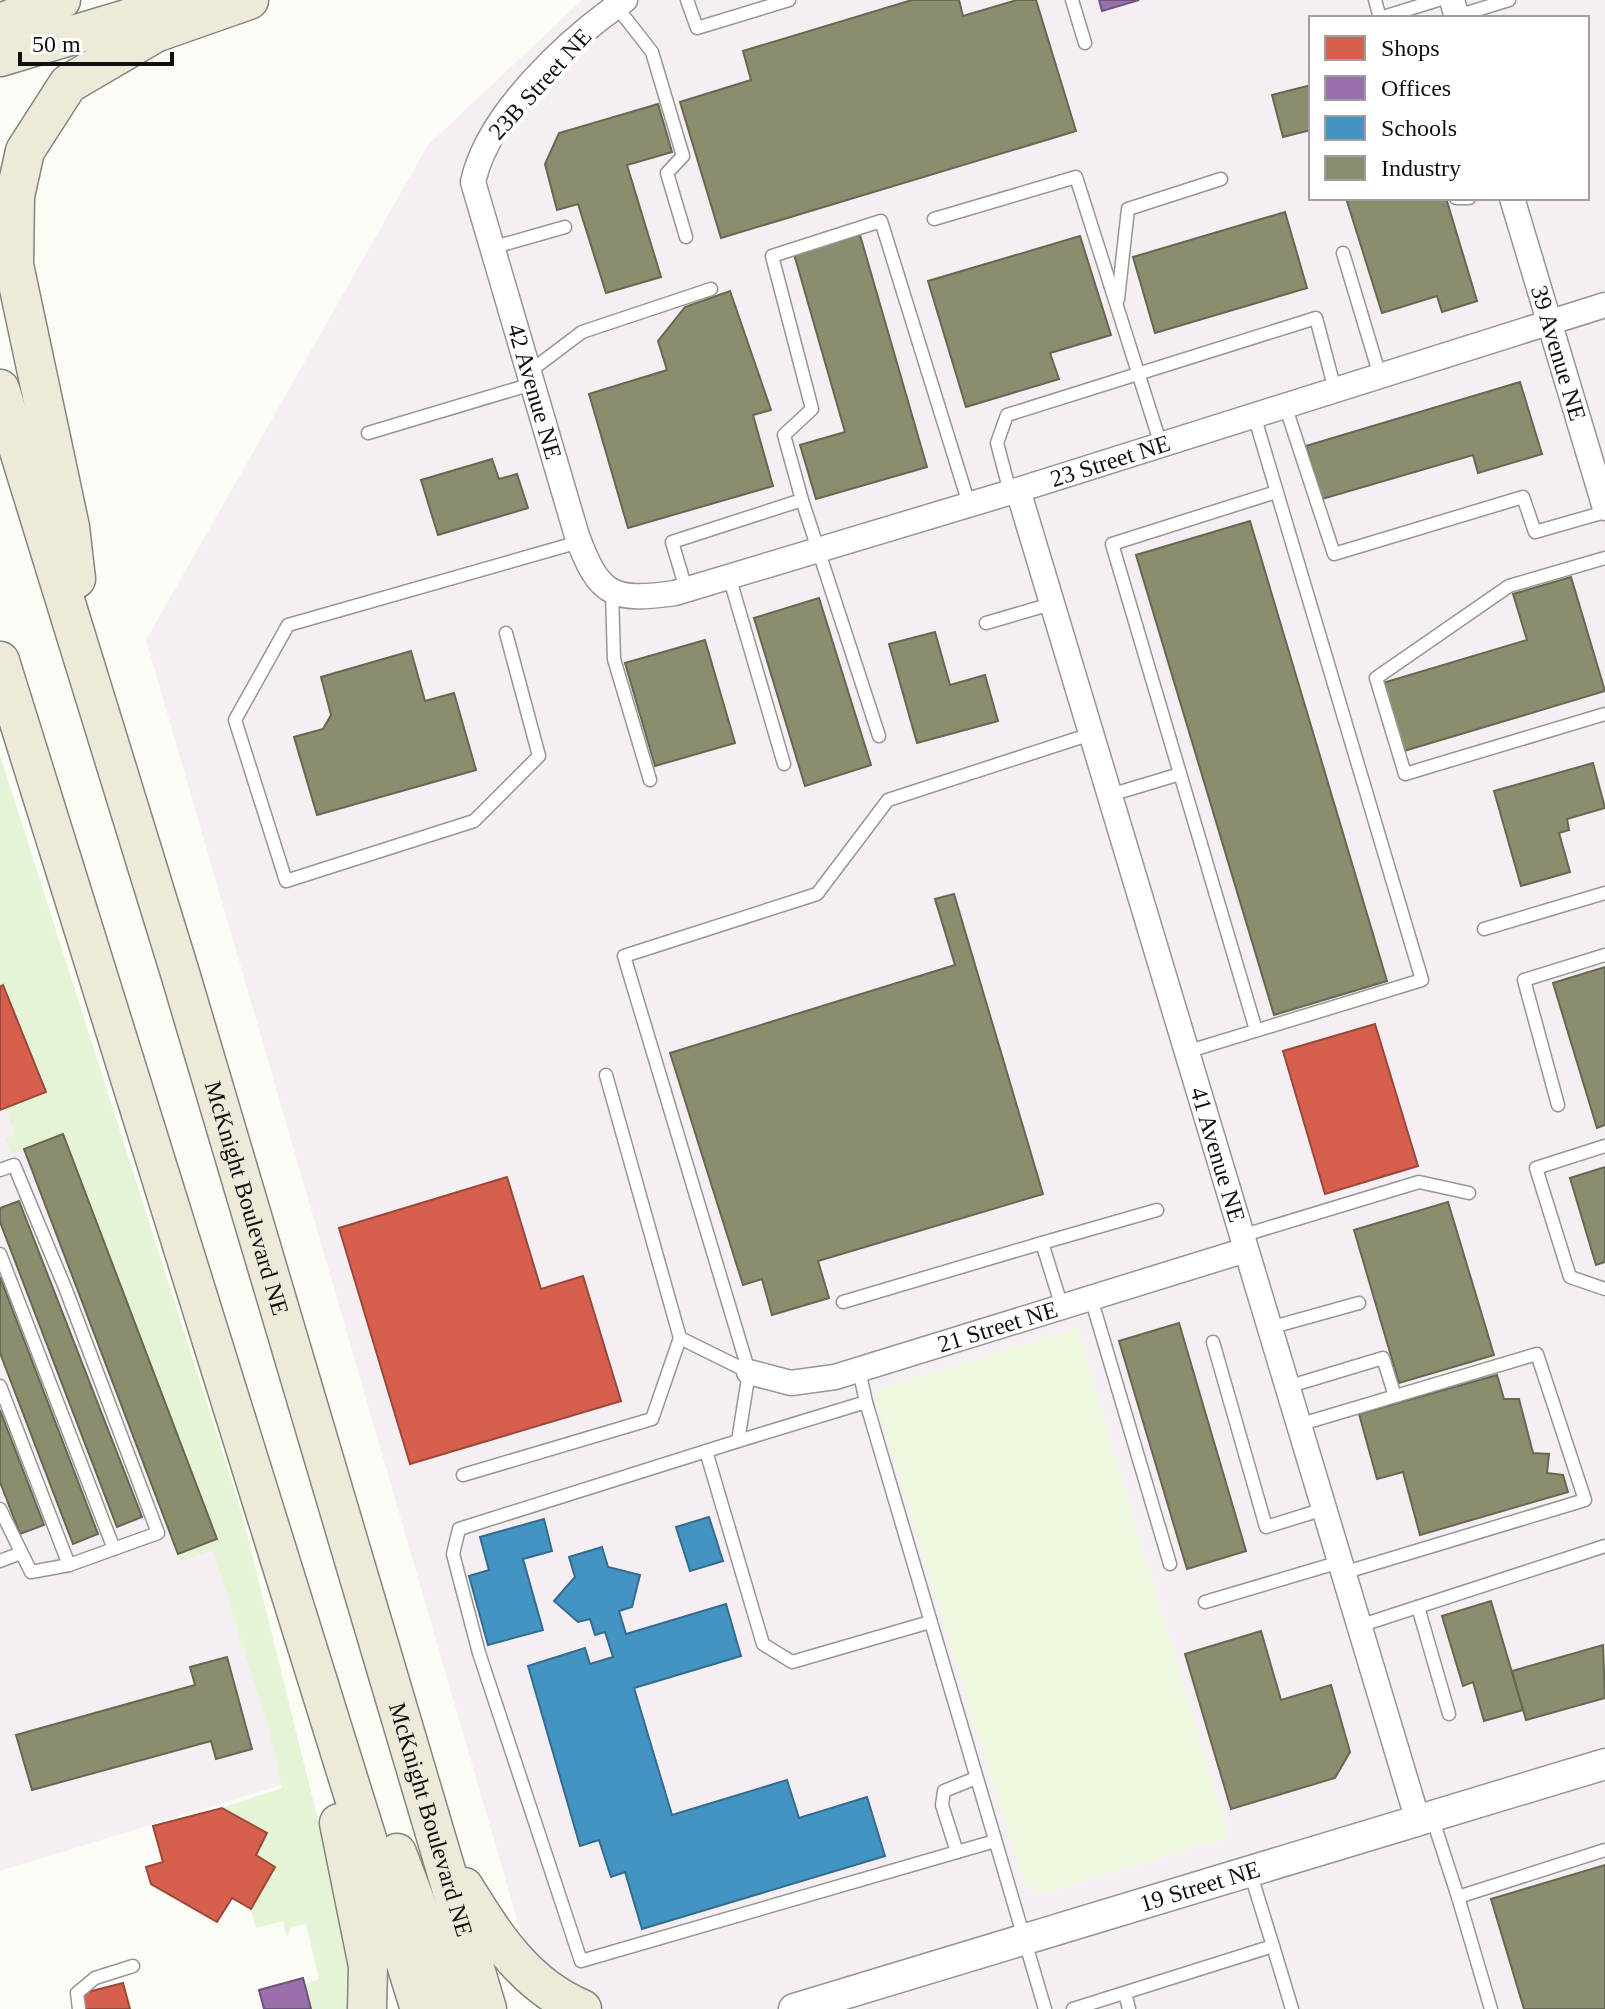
<svg xmlns="http://www.w3.org/2000/svg" width="1605" height="2009" font-family="'Times New Roman',serif">
<style>
.industrial{fill:#f5eff3;fill-rule:evenodd}
.green{fill:#e4f4d5}
.pitch{fill:#eef8df}
.shops{fill:#d6604d;stroke:#9b483b;stroke-width:2}
.offices{fill:#9970ab;stroke:#70537c;stroke-width:2}
.schools{fill:#4393c3;stroke:#346c8d;stroke-width:2}
.industry{fill:#8c8c6e;stroke:#676752;stroke-width:2}
.lines{fill:none;stroke-linecap:round;stroke-linejoin:round}
.service-casing{stroke:#969694;stroke-width:15}
.minor-casing{stroke:#969694;stroke-width:27}
.tertiary-casing{stroke:#969694;stroke-width:33}
.primary-casing{stroke:#848481;stroke-width:41}
.service{stroke:#fffffe;stroke-width:12}
.minor{stroke:#fffffe;stroke-width:24}
.tertiary{stroke:#fffffe;stroke-width:30}
.primary{stroke:#eeeada;stroke-width:38}
.labels{text-anchor:middle;stroke-width:8;stroke-linejoin:round;paint-order:stroke}
.street-label{font-size:24px;fill:#101010;stroke:#fff}
</style>
<rect width="100%" height="100%" fill="#fcfcf7"/>
<g class="industrial">
<path d="M582,0H1605V2009H543L146,640L428,145ZM1311,18H1587V198H1311Z"/>
<path d="M14,978L196,1454L288,1783L0,1871V984Z"/>
</g>
<path class="green" d="M0,755L241,1510L351,1953L354,2009H311L305,1984L319,1979L306,1924L291,1927L287,1938L283,1921L256,1928L251,1909L275,1867L256,1855L267,1833L222,1808L282,1788L270,1734L213,1550L180,1561L178,1554L216,1539L62,1135L11,1154L5,1138L15,1134L5,1107L46,1092L3,986L0,987Z"/>
<path class="pitch" d="M1077,1328L1229,1837L1037,1895L1025,1882L1014,1852L873,1391Z"/>
<g class="shops">
<path d="M3,985L46,1092L0,1110V987Z"/>
<path d="M1375,1024L1418,1166L1325,1194L1283,1051Z"/>
<path d="M507,1177L541,1289L583,1276L621,1401L410,1464L339,1228Z"/>
<path d="M222,1808L267,1833L256,1855L275,1867L251,1909L232,1898L217,1922L151,1884L146,1867L163,1862L153,1826Z"/>
<path d="M123,1983L130,2009H84L80,1994Z"/>
</g>
<g class="offices">
<path d="M1099,0H1139L1102,11Z"/>
<path d="M303,1978L311,2009H264L259,1990Z"/>
</g>
<g class="schools">
<path d="M709,1517L723,1561L690,1571L676,1527Z"/>
<path d="M544,1519L552,1551L523,1559L543,1630L488,1645L469,1576L489,1570L480,1537Z"/>
<path d="M602,1547L608,1567L640,1575L632,1607L619,1611L626,1634L726,1604L741,1656L634,1688L672,1815L787,1780L799,1818L867,1797L885,1856L642,1929L625,1872L611,1877L599,1840L580,1846L528,1666L585,1648L590,1664L613,1657L605,1632L595,1635L590,1619L578,1622L554,1601L575,1577L569,1557Z"/>
</g>
<g class="industry">
<path d="M912,0H959L963,16L1017,0H1036L1076,131L721,238L680,102L751,80L743,51Z"/>
<path d="M1311,85V130L1283,137L1272,95Z"/>
<path d="M658,104L672,152L627,165L661,277L606,293L578,204L557,210L545,164L559,133Z"/>
<path d="M1346,198H1446L1477,301L1442,312L1437,296L1382,313Z"/>
<path d="M1285,212L1307,288L1155,333L1133,257Z"/>
<path d="M860,235L927,467L816,499L800,445L845,432L794,254Z"/>
<path d="M1080,236L1111,335L1050,353L1059,379L966,407L928,281Z"/>
<path d="M730,291L771,410L753,415L773,486L628,528L589,394L667,370L658,341L685,307Z"/>
<path d="M1520,382L1542,454L1478,473L1473,455L1322,499L1306,446Z"/>
<path d="M492,459L499,479L517,474L528,508L438,535L421,480Z"/>
<path d="M1250,521L1387,981L1274,1015L1136,555Z"/>
<path d="M1571,577L1605,691L1404,751L1383,683L1527,640L1513,594Z"/>
<path d="M819,598L871,765L805,786L754,618Z"/>
<path d="M935,632L950,685L985,675L998,721L917,743L889,644Z"/>
<path d="M705,640L735,743L655,766L625,663Z"/>
<path d="M411,651L425,701L454,693L476,770L317,815L294,737L323,729L331,715L321,677Z"/>
<path d="M1593,763L1605,808L1567,819L1569,830L1559,833L1570,872L1521,886L1494,791Z"/>
<path d="M954,894L1043,1194L818,1261L829,1298L772,1315L762,1279L743,1285L670,1053L955,965L935,899Z"/>
<path d="M1605,967V1125L1597,1128L1553,983Z"/>
<path d="M63,1134L217,1539L178,1554L24,1149Z"/>
<path d="M1605,1167V1262L1596,1265L1570,1178Z"/>
<path d="M19,1201L142,1517L117,1527L0,1222V1208Z"/>
<path d="M1448,1202L1494,1355L1399,1383L1354,1230Z"/>
<path d="M0,1277L98,1534L73,1544L0,1353Z"/>
<path d="M1179,1323L1246,1551L1187,1569L1119,1341Z"/>
<path d="M1497,1375L1504,1399H1519L1533,1453L1549,1454L1547,1473L1563,1475L1568,1492L1420,1535L1403,1472L1377,1479L1359,1414Z"/>
<path d="M0,1410L44,1525L20,1534L0,1482Z"/>
<path d="M1491,1601L1523,1710L1484,1721L1473,1682L1463,1686L1442,1616Z"/>
<path d="M1261,1631L1281,1700L1331,1685L1350,1752L1335,1778L1231,1809L1185,1654Z"/>
<path d="M1603,1645L1605,1698L1526,1720L1512,1671Z"/>
<path d="M227,1657L252,1749L216,1759L211,1741L32,1790L16,1735L195,1685L190,1667Z"/>
<path d="M1605,1865V2009H1524L1491,1899Z"/>
</g>
<g class="lines">
<defs>
<g id="service">
<path d="M687,0L697,28L789,0"/>
<path d="M1072,0L1085,43"/>
<path d="M1375,0L1380,18L1438,0"/>
<path d="M616,6L652,52L683,156L667,173L686,237"/>
<path d="M1457,16L1509,0"/>
<path d="M1456,198H1469"/>
<path d="M934,219L1076,177L1161,445"/>
<path d="M491,248L565,227"/>
<path d="M1343,253L1380,376"/>
<path d="M1118,299L1128,209L1221,179"/>
<path d="M529,372L582,332L711,289"/>
<path d="M1285,405L1334,554L1523,497L1535,532L1605,512"/>
<path d="M368,433L532,384"/>
<path d="M1010,492L997,443L1007,415L1316,318L1335,390"/>
<path d="M802,500L784,435L812,409L772,256L881,221L969,504"/>
<path d="M1605,558L1509,586L1376,678L1405,774L1605,714"/>
<path d="M729,576L784,764"/>
<path d="M686,589L672,542L802,500L879,736"/>
<path d="M612,593L614,659L650,780"/>
<path d="M986,623L1051,604"/>
<path d="M506,633L539,756L474,821L286,881L235,720L288,625L579,542"/>
<path d="M1110,795L1180,774"/>
<path d="M1484,929L1605,893"/>
<path d="M1256,1030L1112,544L1276,492"/>
<path d="M1186,1052L1422,980L1254,415"/>
<path d="M606,1075L680,1338"/>
<path d="M1558,1105L1524,980L1605,955"/>
<path d="M1605,1146L1536,1168L1570,1277L1605,1289"/>
<path d="M0,1170L14,1165L66,1290L158,1533L69,1565L31,1572L0,1509"/>
<path d="M1241,1236L1419,1182L1469,1193"/>
<path d="M0,1254L114,1549"/>
<path d="M1091,1298L1170,1564"/>
<path d="M843,1302L1042,1243"/>
<path d="M1062,1307L1042,1243L1157,1210"/>
<path d="M1269,1328L1359,1303"/>
<path d="M1213,1342L1266,1527L1324,1509"/>
<path d="M859,1370L866,1402"/>
<path d="M0,1386L69,1565"/>
<path d="M1287,1387L1383,1358L1395,1396"/>
<path d="M1298,1425L1537,1354L1585,1500L1343,1573"/>
<path d="M738,1441L866,1402L1045,2009"/>
<path d="M706,1451L763,1644L792,1662L930,1622"/>
<path d="M463,1475L652,1419L680,1338L749,1372"/>
<path d="M0,1561L21,1553"/>
<path d="M1205,1602L1340,1562"/>
<path d="M1418,1607L1449,1714"/>
<path d="M1359,1626L1605,1546"/>
<path d="M1432,1817L1458,1897L1605,1850"/>
<path d="M995,1841L581,1961L479,1653L453,1554L459,1529L738,1441L749,1372L624,956L817,894L888,800L1091,734"/>
<path d="M957,1852L942,1805L944,1791L976,1778"/>
<path d="M1458,1897L1491,2009"/>
<path d="M1273,1946L1292,2009"/>
<path d="M1125,1993L1129,2009"/>
<path d="M79,2009L77,1993L95,1978L133,1966"/>
<path d="M1073,2009L1273,1946L1250,1872"/>
</g>
<g id="minor">
<path id="s1" d="M625,0C569,39 488,113 473,182L577,536C599,596 613,602 675,593L1018,490L1605,305"/>
<path d="M1452,0L1457,18"/>
<path id="s2" d="M1512,198L1605,508"/>
<path id="s3" d="M1018,490L1418,1821"/>
<path id="s4" d="M749,1372L791,1383L835,1377L1246,1250"/>
</g>
<g id="tertiary">
<path id="s5" d="M794,2009L1605,1764"/>
</g>
<g id="primary">
<path d="M0,23L61,0"/>
<path d="M0,57L173,5"/>
<path id="s6" d="M0,389L180,973L487,2009"/>
<path d="M76,579L70,527L14,265L15,196L25,151L68,84L155,33L249,0"/>
<path d="M0,661L420,2009"/>
<path d="M339,1823L368,1966L367,2009"/>
<path d="M397,1853L456,2009"/>
<path d="M464,1887C495,1937 525,1985 582,2009"/>
</g>
</defs>
<use href="#service" class="service-casing"/>
<use href="#minor" class="minor-casing"/>
<use href="#tertiary" class="tertiary-casing"/>
<use href="#primary" class="primary-casing"/>
<use href="#service" class="service"/>
<use href="#minor" class="minor"/>
<use href="#tertiary" class="tertiary"/>
<use href="#primary" class="primary"/>
</g>
<g class="labels">
<g class="street-label">
<text transform="translate(540 84) rotate(-48)" y="8">23B Street NE</text>
<text dy="8" stroke="none"><textPath href="#s2" startOffset="162">39 Avenue NE</textPath></text>
<text dy="8" stroke="none"><textPath href="#s1" startOffset="460">42 Avenue NE</textPath></text>
<text dy="8" stroke="none"><textPath href="#s1" startOffset="1196">23 Street NE</textPath></text>
<text dy="8" stroke="none"><textPath href="#s3" startOffset="694">41 Avenue NE</textPath></text>
<text dy="8" stroke="none"><textPath href="#s6" startOffset="846">McKnight Boulevard NE</textPath></text>
<text dy="8" stroke="none"><textPath href="#s4" startOffset="258">21 Street NE</textPath></text>
<text dy="8" stroke="none"><textPath href="#s6" startOffset="1494">McKnight Boulevard NE</textPath></text>
<text dy="8" stroke="none"><textPath href="#s5" startOffset="424">19 Street NE</textPath></text>
</g>
</g>
<rect x="1309" y="16" width="280" height="184" fill="#ffffff" stroke="#9f9f9f" stroke-width="2"/>
<rect x="1325" y="36" width="40" height="24" fill="#d6604d" stroke="#9f9f9f" stroke-width="2"/>
<text x="1381" y="56" font-size="24" fill="#101010">Shops</text>
<rect x="1325" y="76" width="40" height="24" fill="#9970ab" stroke="#9f9f9f" stroke-width="2"/>
<text x="1381" y="96" font-size="24" fill="#101010">Offices</text>
<rect x="1325" y="116" width="40" height="24" fill="#4393c3" stroke="#9f9f9f" stroke-width="2"/>
<text x="1381" y="136" font-size="24" fill="#101010">Schools</text>
<rect x="1325" y="156" width="40" height="24" fill="#8c8c6e" stroke="#9f9f9f" stroke-width="2"/>
<text x="1381" y="176" font-size="24" fill="#101010">Industry</text>
<path d="M20 52v12h152v-12" fill="none" stroke="#101010" stroke-width="4"/>
<text x="32" y="52" font-size="24" fill="#101010" stroke="#ffffff" stroke-width="6" paint-order="stroke">50 m</text>
</svg>
